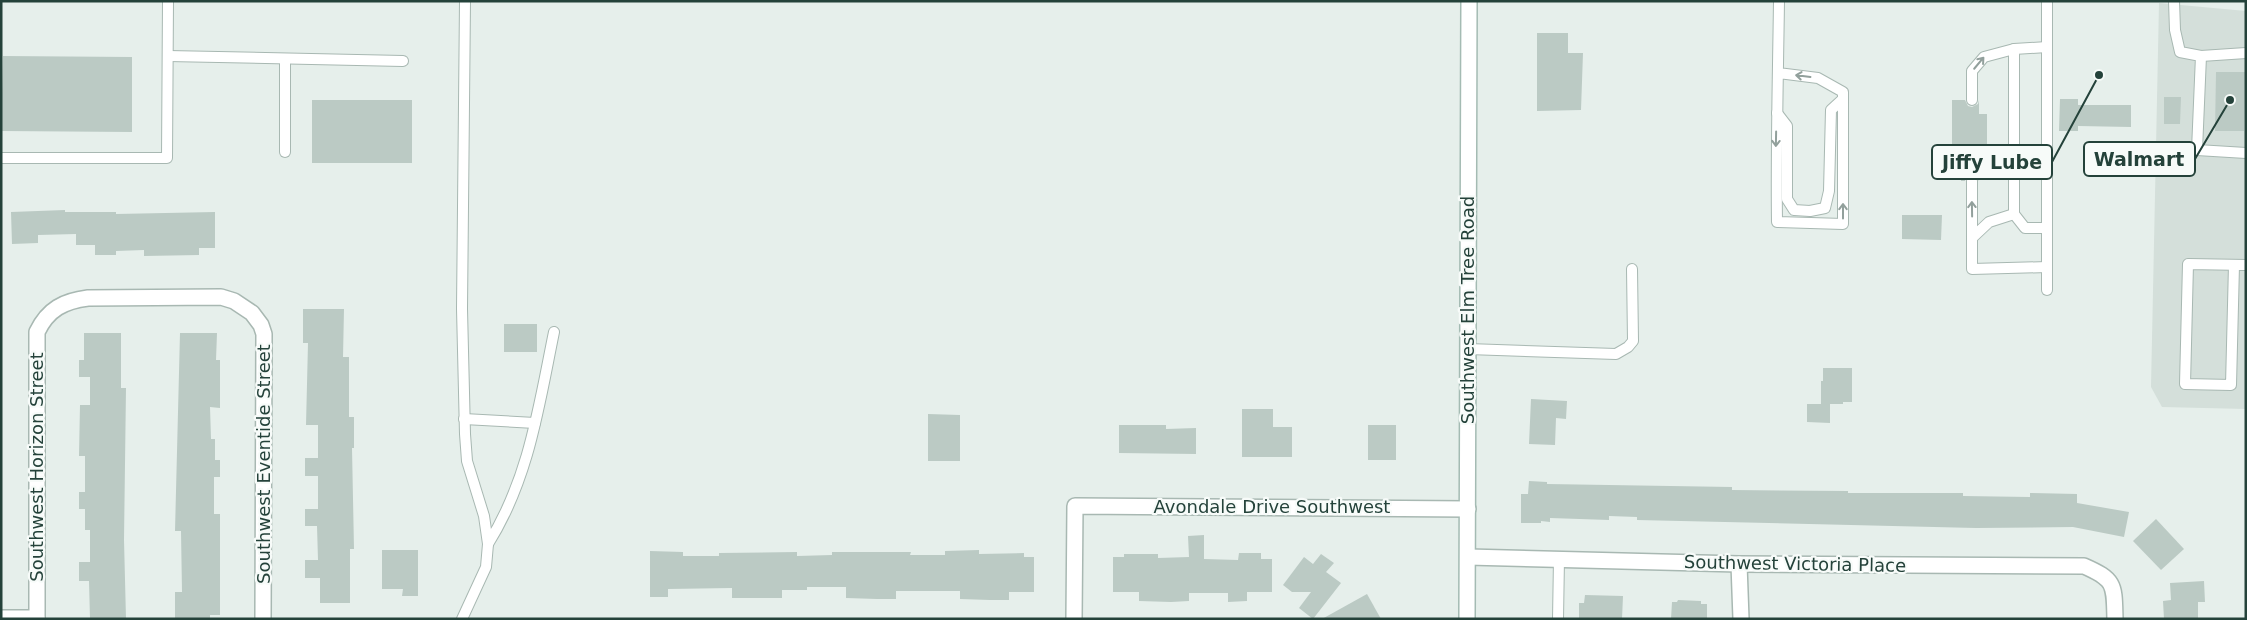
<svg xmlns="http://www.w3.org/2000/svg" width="2247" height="620" font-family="'DejaVu Sans',sans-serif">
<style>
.built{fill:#d4dfda}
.building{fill:#bbcac4}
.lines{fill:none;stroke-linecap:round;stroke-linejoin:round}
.lane-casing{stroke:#a8b8b2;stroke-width:12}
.street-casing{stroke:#a8b8b2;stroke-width:18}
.secondary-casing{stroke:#a4bbb3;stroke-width:18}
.lane{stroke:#fff;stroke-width:10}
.street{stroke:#fff;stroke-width:15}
.secondary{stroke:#fff;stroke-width:15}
.oneway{stroke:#92a09c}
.labels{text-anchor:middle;stroke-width:4.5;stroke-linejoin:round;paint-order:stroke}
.street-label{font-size:18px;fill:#24423a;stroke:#f7fbf9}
.leader{fill:none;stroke:#24423a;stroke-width:2}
.callout-dot{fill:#24423a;stroke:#f7fbf9;stroke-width:2}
.callout{fill:#f7fbf9;stroke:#24423a;stroke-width:2}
.callout-label{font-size:19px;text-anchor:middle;font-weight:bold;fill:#24423a}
</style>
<rect width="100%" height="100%" fill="#e6efeb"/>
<path class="built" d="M2159,3L2246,11V409L2162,407L2151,387Z"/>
<g class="building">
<path d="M1537,33H1568V53H1583L1581,110L1537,111Z"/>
<path d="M3,56L132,57V132L1,131Z"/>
<path d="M2216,72H2245L2244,131H2215Z"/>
<path d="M2164,97H2181L2180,124H2164Z"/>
<path d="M2060,99H2078V105H2131V127L2078,126V131H2059Z"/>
<rect x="312" y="100" width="100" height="63"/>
<path d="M1952,100H1965L1968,106L1972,107L1978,104L1979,100V114H1987V154L1979,155V181L1976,175L1972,174L1966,177L1965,181H1961V168H1952Z"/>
<path d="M65,210V212H116V214L215,212V248H199V255L144,256V250L116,251V255H95V245H76V234L38,235V243L12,244L11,212Z"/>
<path d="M1902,215H1942L1941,240L1902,239Z"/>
<path d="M303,309H344L343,357H349V417H354V448H352L354,549H350V603H320V578H305V560H318L317,526H305V509H318V476H305V458H318V425H306L308,343H303Z"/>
<rect x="504" y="324" width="33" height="28"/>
<path d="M84,333H121V388H126L124,540L126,619H90L89,581H79V562H90V530H85V509H79V492H85V456H79L80,405H90V377H79V360H84Z"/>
<path d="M180,333H217L216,360H220V408L210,407L211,439H215V460H220V477H214V514H220V615H210V619H175V592H182L181,531H175Z"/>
<path d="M1823,368H1852V402H1843V404H1830V423L1807,422V404H1821V381H1823Z"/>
<path d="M1531,399L1567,401L1566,419L1556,418L1555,445L1529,444Z"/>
<path d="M1242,409H1273V427H1292V457H1242Z"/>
<path d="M928,414L960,415V461H928Z"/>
<path d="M1119,425H1166V429L1196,428V454L1119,453Z"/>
<rect x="1368" y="425" width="28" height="35"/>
<path d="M1529,481L1547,482V484L1732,487V490L1848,491V493H1963V496L2030,497V493L2077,494V503L2129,512L2124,537L2073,527L1976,528L1637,520V517L1609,516V520L1550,518V522L1541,521V523H1521V494H1528Z"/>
<path d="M2156,519L2184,549L2161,570L2133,541Z"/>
<path d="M1204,535V559L1238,560L1239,553H1261V559H1272V592H1247V601L1228,602V593H1189V601L1171,602L1139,601V592H1113V557H1124V554H1158V558L1189,557L1188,536Z"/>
<path d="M382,550H418V596H402L403,589H382Z"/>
<path d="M979,550V554L1024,553V557H1034V592H1009V600H990L960,599V591H896V599H877L846,598V587H807V590H782V598H732V588L668,589V597H650V551L683,552V556H719V553L797,552V556L832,555V552H911L910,555H945V551Z"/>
<path d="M1321,554L1334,563L1326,572L1341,583L1313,619L1299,608L1311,592H1292L1283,585L1304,557L1313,564Z"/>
<path d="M2204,581L2205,602H2198V619H2164L2163,601L2171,600L2170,583Z"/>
<path d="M1367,594L1381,619H1322Z"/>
<path d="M1585,595L1623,596L1622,619H1579V603H1584Z"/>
<path d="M1678,600L1701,601V604H1707V619H1671L1672,602H1677Z"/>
</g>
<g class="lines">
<defs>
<g id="lane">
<path d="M2174,1L2175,30L2180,52L2201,56L2197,150L2246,153"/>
<path d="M168,56L403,61"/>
<path d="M2201,56L2246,53"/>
<path d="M285,59V152"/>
<path d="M1778,73L1818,78L1843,92V224L1777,222C1776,148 1778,75 1779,1"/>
<path d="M1972,100V71L1984,57L2014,49"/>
<path d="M1777,113L1787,126V199L1794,210L1810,211L1825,208L1829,191L1831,110L1843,99"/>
<path d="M1,158H167L168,1"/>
<path d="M1972,181V269L2047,267"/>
<path d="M2047,228H2025L2014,214V49L2047,47"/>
<path d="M1972,238L1989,222L2014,214"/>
<path d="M2234,265L2231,385L2185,384L2188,264L2246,265"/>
<path d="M2047,290V1"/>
<path d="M1468,349L1616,354L1628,347L1633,341L1632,269"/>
<path d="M464,419L535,423"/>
<path d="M488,544C529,479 539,405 554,332"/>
<path d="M462,619L486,567L488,544L484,516L467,461L465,434L462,309L465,1"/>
<path d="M1558,619L1559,559"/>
</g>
<g id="street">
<path d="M1468,557L1739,564L2084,566C2116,580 2114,585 2115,619"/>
<path d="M1739,564L1741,619"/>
<path d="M1,618H37"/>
<path d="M37,619V332C48,309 64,301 88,298L221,297L234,301L252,313L261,325L264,334L263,619"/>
<path d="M1074,619L1075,506L1468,509"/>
</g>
<path id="secondary" d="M1467,619L1469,1"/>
</defs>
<use href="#lane" class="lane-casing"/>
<use href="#street" class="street-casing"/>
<use href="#secondary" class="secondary-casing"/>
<use href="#lane" class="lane"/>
<use href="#street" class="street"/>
<use href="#secondary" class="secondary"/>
</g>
<defs><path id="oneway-shaft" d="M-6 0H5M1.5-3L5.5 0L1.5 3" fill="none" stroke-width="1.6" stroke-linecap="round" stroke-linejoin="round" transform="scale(1.25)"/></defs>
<g class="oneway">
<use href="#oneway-shaft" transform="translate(1979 63) rotate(-50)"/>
<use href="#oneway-shaft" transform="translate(1803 76) rotate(-173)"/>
<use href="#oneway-shaft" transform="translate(1776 139) rotate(91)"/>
<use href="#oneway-shaft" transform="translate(1972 209) rotate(-91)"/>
<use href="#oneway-shaft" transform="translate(1843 211) rotate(-90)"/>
</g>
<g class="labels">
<g class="street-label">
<text transform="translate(1468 310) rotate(-90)" y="6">Southwest Elm Tree Road</text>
<text transform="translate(264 464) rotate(-90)" y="6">Southwest Eventide Street</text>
<text transform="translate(37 467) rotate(-90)" y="6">Southwest Horizon Street</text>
<text x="1272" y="513">Avondale Drive Southwest</text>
<text transform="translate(1795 564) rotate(1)" y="6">Southwest Victoria Place</text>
</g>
</g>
<path class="leader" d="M2230 100L2195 159M2099 75L2052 162"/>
<g class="callout-dot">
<circle cx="2230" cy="100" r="5"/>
<circle cx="2099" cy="75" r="5"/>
</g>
<g class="callout">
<rect x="2084" y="142" width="111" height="34" rx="5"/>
<rect x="1932" y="145" width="120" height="34" rx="5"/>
</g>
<g class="callout-label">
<text x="2139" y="166">Walmart</text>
<text x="1992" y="169">Jiffy Lube</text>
</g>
<rect width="2247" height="620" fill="none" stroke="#24423a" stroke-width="5"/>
</svg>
